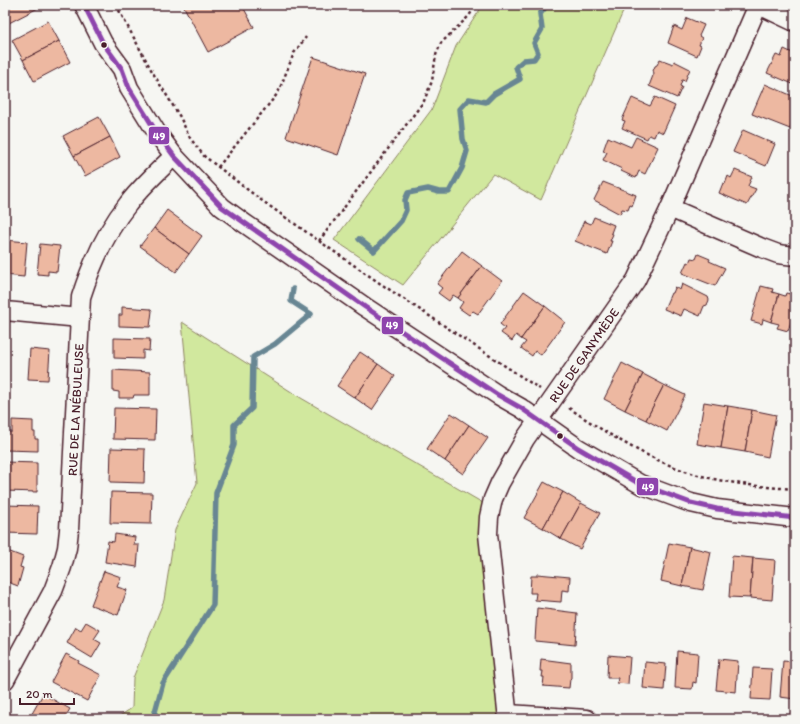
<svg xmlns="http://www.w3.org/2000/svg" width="800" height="724" font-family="Itim,sans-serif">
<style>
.green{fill:#d1e89e;stroke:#8e8464}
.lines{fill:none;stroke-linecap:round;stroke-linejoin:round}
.stream{stroke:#678693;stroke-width:5.5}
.building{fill:#edb8a1;stroke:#4a1f2b}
.minor-casing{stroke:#4a1f2b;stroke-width:21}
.path{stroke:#4a1f2b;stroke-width:2.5;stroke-dasharray:3 3;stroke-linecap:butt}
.minor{stroke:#f6f6f2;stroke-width:18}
.bus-1-casing{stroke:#f6f6f2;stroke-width:8}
.bus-1{stroke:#8e44ad;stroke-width:5}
.bus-dot{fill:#4a1f2b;stroke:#f6f6f2;stroke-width:1.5}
.labels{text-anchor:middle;stroke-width:3;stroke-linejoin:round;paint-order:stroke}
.street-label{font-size:13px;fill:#4a1f2b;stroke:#f6f6f2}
.line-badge{stroke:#f6f6f2;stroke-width:1.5}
.badge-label{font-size:11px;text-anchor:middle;font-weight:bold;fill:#fff}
</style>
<rect width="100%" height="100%" fill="#f6f6f2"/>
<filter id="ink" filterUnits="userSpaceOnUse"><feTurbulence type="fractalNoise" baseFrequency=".025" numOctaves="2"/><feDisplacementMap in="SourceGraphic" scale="8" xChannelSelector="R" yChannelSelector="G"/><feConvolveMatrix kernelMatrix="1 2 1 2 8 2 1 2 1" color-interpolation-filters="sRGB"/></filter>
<g filter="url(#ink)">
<g class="green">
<path d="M483,5H626L541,200L493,174L403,285L334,240L432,109L456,46Z"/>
<path d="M182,322L301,398L483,503L500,719H115L132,708L133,678L164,600L175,530L197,483Z"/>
</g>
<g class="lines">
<g class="stream">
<path d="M359,239L374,251L401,221L406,210L405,200L408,193L428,189L439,192H449L462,168L467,151L463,139L460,109L469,99L486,102L494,94L520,79L516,67L524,60L534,59L538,53L534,43L542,29L540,14L547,5"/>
<path d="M153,719L163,683L213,605L216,493L234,445V425L252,408L253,357L275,344L311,314L291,301L293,289"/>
</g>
</g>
<g class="building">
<path d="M5,5H39L40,7L5,25Z"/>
<path d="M183,5H242L254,27L208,52Z"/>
<path d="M687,18L704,25L699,36L702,38L699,45L701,46L697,56L668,43L674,26L682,30Z"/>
<path d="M48,21L59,41L23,60L12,40Z"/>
<path d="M59,41L70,62L34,81L23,60Z"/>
<path d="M784,49L795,54V85L767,73L776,55L781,57Z"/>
<path d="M313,57L365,74L338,155L286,137Z"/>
<path d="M660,59L673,64L674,61L690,69L685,81L682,80L680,86L682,87L677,98L649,86L654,73L653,71L655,66L657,65Z"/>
<path d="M765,84L795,97V117L790,129L752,114Z"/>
<path d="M655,97L675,106L663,133L657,130L654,137L649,135L647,139L622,128L625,121L622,120L632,98L650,106Z"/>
<path d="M99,117L110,137L74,156L63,136Z"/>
<path d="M743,130L775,144L766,166L733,152Z"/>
<path d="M110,137L120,157L85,176L74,156Z"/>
<path d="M608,137L631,147L636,137L658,147L645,174L639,171L636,178L621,171L622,169L603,160L607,152L603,151Z"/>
<path d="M735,170L752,177L748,186L756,189L747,205L719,193L723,183L725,184L728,176L731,178Z"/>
<path d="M603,182L636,195L632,206L630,205L628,210L622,209L620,214L594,200Z"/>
<path d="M167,210L202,236L189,254L154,228Z"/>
<path d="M594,217L614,225L611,233L613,234L610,241H612L607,254L575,241L584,221L591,224Z"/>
<path d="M154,228L189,254L176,272L140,246Z"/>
<path d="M5,240L27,242L24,277L5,275Z"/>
<path d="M40,244L60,246L57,272L48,271V275L37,274Z"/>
<path d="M462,251L482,266L458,298L453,295L449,301L438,293L442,288L437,284Z"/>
<path d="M698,254L710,259L709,261L725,268L715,286L682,273L687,262L689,263L691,258L696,259Z"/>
<path d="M482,266L502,281L478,314L473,311L469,315L459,308L463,302L458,298Z"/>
<path d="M682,284L708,297L709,300L707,305L704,306L700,316L684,309L681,316L664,309L671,293H673L675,288L674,287L680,290Z"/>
<path d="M761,286L773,289L772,292L779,294L771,322L763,319L762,324L751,321Z"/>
<path d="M524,291L545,306L521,339L516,335L512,341L501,333L505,328L500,324Z"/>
<path d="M786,293L795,295V309L788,331L777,328L779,324L771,322L779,294L785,296Z"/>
<path d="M545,306L565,322L541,355L535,351L532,356L521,348L526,342L521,339Z"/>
<path d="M122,307L151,309L152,311L150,327L119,326V315H122Z"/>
<path d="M114,338L150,339L149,351L143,350V359L114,358Z"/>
<path d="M5,349H8L6,373H5Z"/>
<path d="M30,349L50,351L48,380L28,379Z"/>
<path d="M360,352L378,364L355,398L337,386Z"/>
<path d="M622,363L643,374L625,410L604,399Z"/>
<path d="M378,364L395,376L372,410L355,398Z"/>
<path d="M113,370L150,372V395H134L133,398H119V392L113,391Z"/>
<path d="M643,374L664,385L646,420L625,410Z"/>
<path d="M664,385L685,395L667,431L646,420Z"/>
<path d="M704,402L728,406L721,448L697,444Z"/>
<path d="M728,406L752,410L745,452L721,448Z"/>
<path d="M114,408L156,409L155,440L113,439Z"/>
<path d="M752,410L776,415L768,457L745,452Z"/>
<path d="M451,413L469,425L445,461L427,449Z"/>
<path d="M12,420L33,421V432H35V439H38V451L5,450L6,432H12Z"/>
<path d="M469,425L488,438L463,474L445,461Z"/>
<path d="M111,448L145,449L144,483L110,482Z"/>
<path d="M5,462L37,463V492L5,491Z"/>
<path d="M544,482L563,492L543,528L524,518Z"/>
<path d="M111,492L152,493L151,524L110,523Z"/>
<path d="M563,492L581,503L561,539L543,528Z"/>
<path d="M581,503L600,513L580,549L561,539Z"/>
<path d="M5,505L38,506L37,534L5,533Z"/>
<path d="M115,534L135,537L134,545H139L137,567L105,562L108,541L114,542Z"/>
<path d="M669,543L690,547L682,586L661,581Z"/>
<path d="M690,547L711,552L703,590L682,586Z"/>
<path d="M5,550L23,557L20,567L23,568L18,586L5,581Z"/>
<path d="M732,556L753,558L750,598L729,597Z"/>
<path d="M753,558L775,560L772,600L750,598Z"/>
<path d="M104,571L121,577L117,587L127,590L118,615L91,605Z"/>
<path d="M537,574L570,577L569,591L562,590L561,602L535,600L536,593H530L531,576H537Z"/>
<path d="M537,608L577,613L575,645L535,641Z"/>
<path d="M86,622L100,630L94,639L101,643L92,658L67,643L76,627L81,630Z"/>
<path d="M677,651L698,653L696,683L693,682L692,689L675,688Z"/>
<path d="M66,654L79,661L78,663L101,675L87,701L51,682Z"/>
<path d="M608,655L630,657L628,684L617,683L618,678H607Z"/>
<path d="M541,659L571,663V678L570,679L569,688L543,686L544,677H542L543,671H540Z"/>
<path d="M719,659L738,661L736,692L716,690Z"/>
<path d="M783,661L795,662V699L780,697Z"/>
<path d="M645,662L666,664L664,690L643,688Z"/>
<path d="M753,668L772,669L770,700L751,699Z"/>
<path d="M43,694L70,709L64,719H29Z"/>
</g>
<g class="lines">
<defs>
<g id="minor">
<path d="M84,5L103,43L122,69L129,88L157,133L174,156L203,187L222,207L244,223L365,307L498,395L521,408L578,448L640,484L691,503L717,509L795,518"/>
<path d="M759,5L795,22"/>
<path d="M670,208L762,248L778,254L795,256"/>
<path d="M5,311L80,318"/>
<path id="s1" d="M5,680L53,591L62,567L67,548L69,530L81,297C91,266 107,230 128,204C141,187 158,171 174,156"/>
<path d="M508,714L587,719"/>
<path id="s2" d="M508,719L488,534L489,517L493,499L500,483L525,439L636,280L670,208L758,5"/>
</g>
</defs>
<use href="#minor" class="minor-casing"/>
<g class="path">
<path d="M116,5L153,73L180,117L190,138L204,156L261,200L319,241L381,284L540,389"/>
<path d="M218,167L278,93L294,53L306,37"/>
<path d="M319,241L424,101L432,81L436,55L441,43L469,16L476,5"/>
<path d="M569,408C609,435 652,462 698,475C730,484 763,487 795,489"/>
</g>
<use href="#minor" class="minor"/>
<defs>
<path id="bus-1" d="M84,5L103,43L122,69L129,88L157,133L174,156L222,207L365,307L498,395L521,408L578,448L640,484L691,503L717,509L795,518"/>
</defs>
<use href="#bus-1" class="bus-1-casing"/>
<use href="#bus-1" class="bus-1"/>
</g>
</g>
<g class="bus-dot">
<circle cx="104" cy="45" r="3.5"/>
<circle cx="560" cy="436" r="3.5"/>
</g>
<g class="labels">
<g class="street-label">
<text dy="5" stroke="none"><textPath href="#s2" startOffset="392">RUE DE GANYMÈDE</textPath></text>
<text dy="5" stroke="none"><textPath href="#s1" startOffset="285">RUE DE LA NÉBULEUSE</textPath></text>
</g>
</g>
<g class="line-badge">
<rect x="148" y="126" width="22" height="19" rx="4" fill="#8e44ad"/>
<rect x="381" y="316" width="23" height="19" rx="4" fill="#8e44ad"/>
<rect x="636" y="477" width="23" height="19" rx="4" fill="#8e44ad"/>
</g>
<g class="badge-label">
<text x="159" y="140">49</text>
<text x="392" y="329">49</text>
<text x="648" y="491">49</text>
</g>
<rect width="800" height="724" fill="none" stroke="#f6f6f2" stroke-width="20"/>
<rect x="10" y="10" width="780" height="704" fill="none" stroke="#4a1f2b" stroke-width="1.5" filter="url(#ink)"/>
<path d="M20 698v6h54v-6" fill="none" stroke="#4a1f2b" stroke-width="2"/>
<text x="26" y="698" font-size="12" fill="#4a1f2b" stroke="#f6f6f2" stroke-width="3" paint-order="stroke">20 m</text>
</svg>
